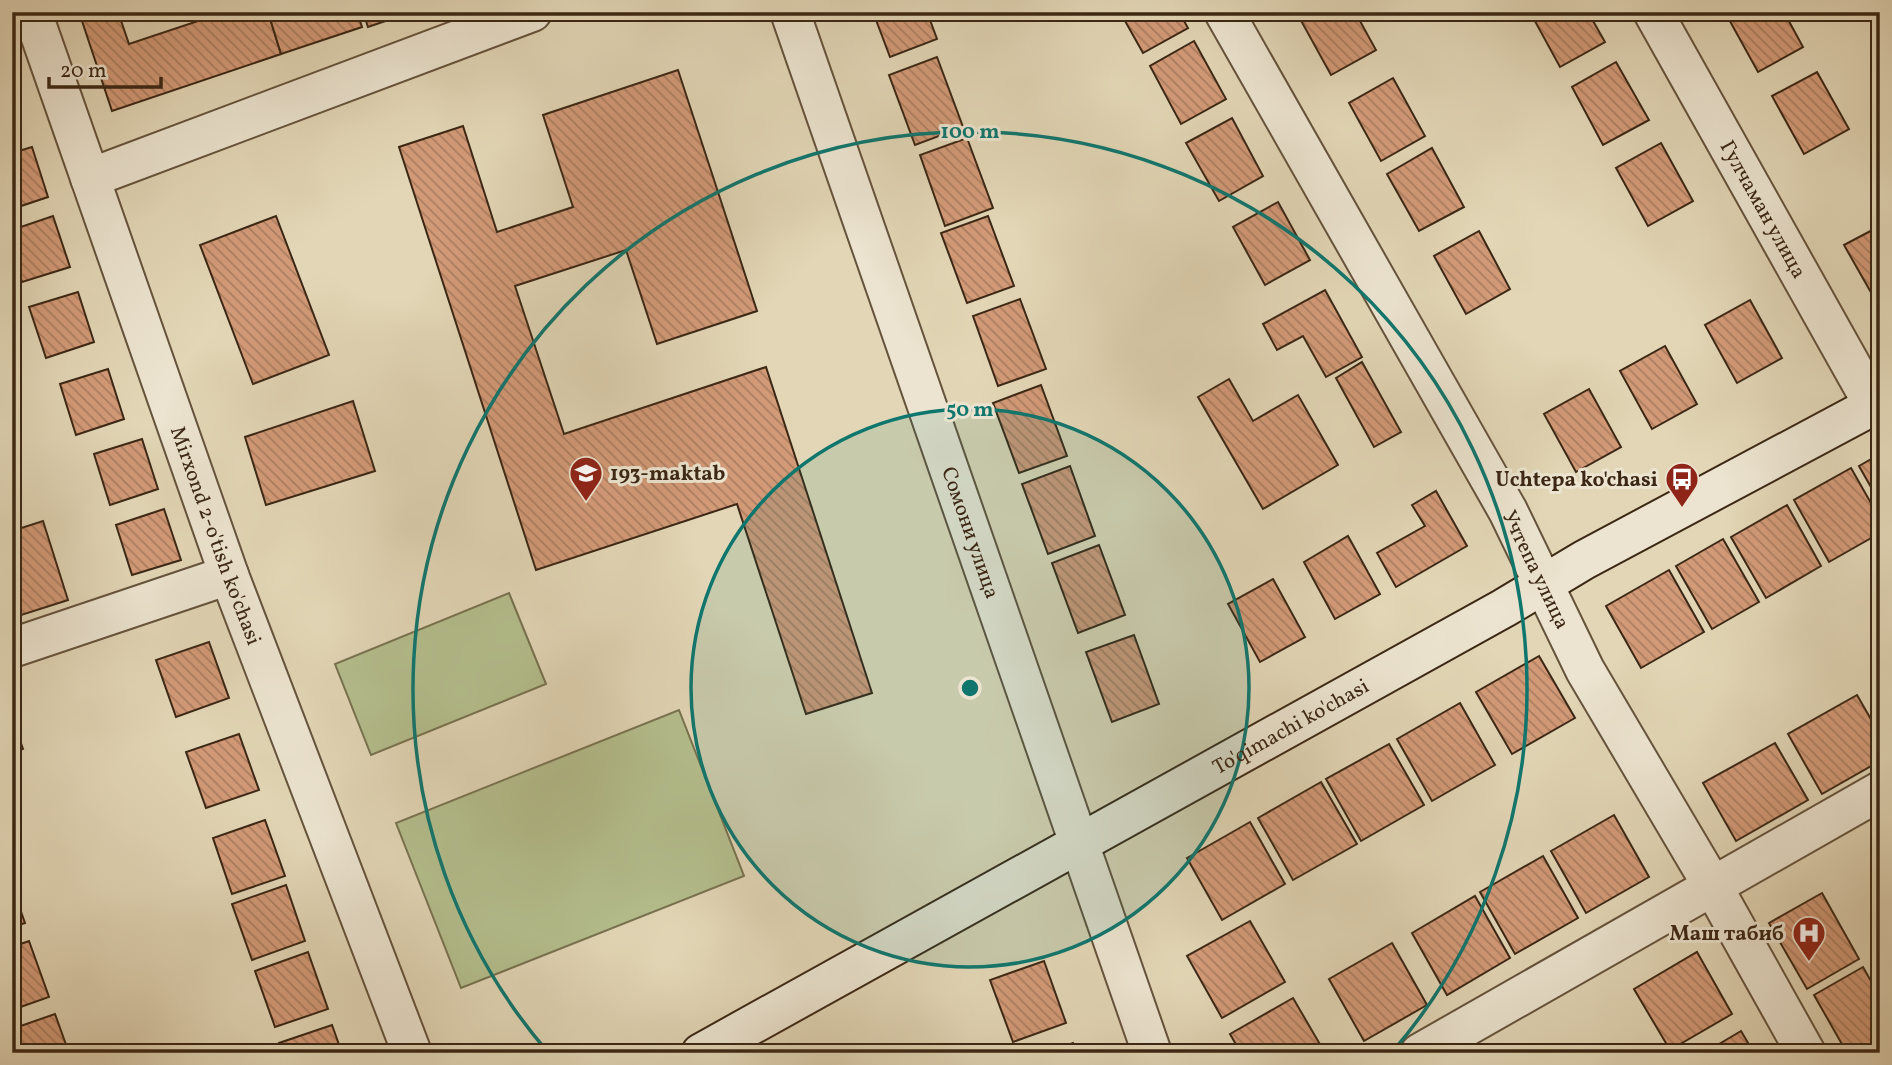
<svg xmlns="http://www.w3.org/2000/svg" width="1892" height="1065" font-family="Vollkorn,serif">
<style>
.pitch{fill:#b4be8d;stroke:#787250;stroke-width:2}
.building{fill:url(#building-back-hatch);stroke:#3b2714;stroke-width:2}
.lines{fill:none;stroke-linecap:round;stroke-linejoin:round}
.minor-casing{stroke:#65533c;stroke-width:42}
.tertiary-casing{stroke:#65533c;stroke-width:42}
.secondary-casing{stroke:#3b2714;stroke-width:42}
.minor{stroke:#ece4d0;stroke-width:38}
.tertiary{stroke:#ece4d0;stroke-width:38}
.secondary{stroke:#ece4d0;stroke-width:38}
.ring{fill:none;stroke:#0f766e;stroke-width:3.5}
.labels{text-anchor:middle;stroke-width:6;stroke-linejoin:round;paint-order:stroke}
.street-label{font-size:21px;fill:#3b2714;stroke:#ece4d0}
.poi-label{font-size:21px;font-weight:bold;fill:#3b2714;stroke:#ece4d0;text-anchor:end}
.centre{fill:#0f766e;stroke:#ece4d0;stroke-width:3.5}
.ring-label{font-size:21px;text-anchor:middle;font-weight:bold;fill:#0f766e;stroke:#ece4d0;stroke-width:6;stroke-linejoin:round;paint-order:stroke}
</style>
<defs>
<pattern id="building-back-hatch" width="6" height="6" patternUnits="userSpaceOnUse" patternTransform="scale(1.75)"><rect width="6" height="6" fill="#d39a78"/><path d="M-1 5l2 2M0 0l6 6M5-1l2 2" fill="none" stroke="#ac7e61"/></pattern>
</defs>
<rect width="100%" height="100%" fill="#e2d6b6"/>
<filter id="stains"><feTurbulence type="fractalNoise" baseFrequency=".00286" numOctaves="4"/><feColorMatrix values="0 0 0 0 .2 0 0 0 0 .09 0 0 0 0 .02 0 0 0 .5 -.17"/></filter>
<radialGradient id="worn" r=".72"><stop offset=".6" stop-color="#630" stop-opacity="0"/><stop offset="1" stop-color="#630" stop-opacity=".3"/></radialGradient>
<g class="pitch">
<path d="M509,593L546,684L371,755L335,664Z"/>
<path d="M679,710L744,876L461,988L396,823Z"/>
</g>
<g class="building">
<path d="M79,12H118L129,44L225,12H268L281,54L112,111Z"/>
<path d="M268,12H357L362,27L281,54Z"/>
<path d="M363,12H412L368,27Z"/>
<path d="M873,12H927L937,39L890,57Z"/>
<path d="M1120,12H1179L1188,28L1143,53Z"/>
<path d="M1308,12H1355L1376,50L1331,75L1299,17Z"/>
<path d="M1530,12H1588L1605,42L1560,67Z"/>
<path d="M1729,12H1784L1803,47L1758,72L1726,14Z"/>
<path d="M1194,41L1226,99L1181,124L1150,66Z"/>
<path d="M937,57L963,127L915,145L889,75Z"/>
<path d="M1616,62L1649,120L1603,145L1572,87Z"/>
<path d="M678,70L757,311L657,344L626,250L515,286L564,434L766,367L872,693L806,714L737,504L536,570L399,147L463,126L497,232L573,207L543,115Z"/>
<path d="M1817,72L1849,129L1804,154L1772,96Z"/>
<path d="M1393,78L1425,136L1381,161L1349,103Z"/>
<path d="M1232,118L1263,176L1219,201L1186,143Z"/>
<path d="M967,138L993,208L945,226L920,155Z"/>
<path d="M1661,143L1693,201L1648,226L1616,168Z"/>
<path d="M32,147L48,197L12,209V153Z"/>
<path d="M1432,148L1464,207L1419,231L1387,174Z"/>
<path d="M1278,202L1310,260L1265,285L1233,227Z"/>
<path d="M53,216L70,267L22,282L12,252V230Z"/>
<path d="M276,216L329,355L253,384L200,245Z"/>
<path d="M988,216L1014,286L967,303L941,233Z"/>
<path d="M1880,226V301L1877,303L1844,245Z"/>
<path d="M1479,231L1510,289L1466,314L1434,256Z"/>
<path d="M1325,290L1362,357L1326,377L1303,336L1277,350L1263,324Z"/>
<path d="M78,292L94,342L46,358L29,307Z"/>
<path d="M1020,299L1046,369L998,386L973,316Z"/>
<path d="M1750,300L1782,358L1737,383L1705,325Z"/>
<path d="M1665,346L1697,404L1652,429L1620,371Z"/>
<path d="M1362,362L1401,432L1374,447L1336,378Z"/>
<path d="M108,369L124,419L76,435L60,384Z"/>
<path d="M1229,379L1253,421L1298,395L1338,465L1263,509L1198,397Z"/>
<path d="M1041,385L1067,456L1019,473L993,403Z"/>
<path d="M1589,389L1621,447L1576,472L1544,414Z"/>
<path d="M353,401L375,471L266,505L245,437Z"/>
<path d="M142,439L158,489L110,505L94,454Z"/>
<path d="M1880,454V503L1859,466Z"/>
<path d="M1070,466L1095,536L1048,554L1022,484Z"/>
<path d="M1851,468L1880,519V533L1829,562L1794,500Z"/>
<path d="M1436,491L1467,546L1396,587L1377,553L1425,526L1412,505Z"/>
<path d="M1787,505L1821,566L1766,598L1731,537Z"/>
<path d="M164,509L181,560L132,575L116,525Z"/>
<path d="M43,521L68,600L12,618V531Z"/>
<path d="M1348,536L1380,594L1335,619L1304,562Z"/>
<path d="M1723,539L1759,602L1712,629L1676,566Z"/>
<path d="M1099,545L1125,615L1078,633L1052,563Z"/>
<path d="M1669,570L1704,632L1641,668L1606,606Z"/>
<path d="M1273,579L1305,637L1260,662L1228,604Z"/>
<path d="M1134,635L1159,704L1112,722L1086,652Z"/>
<path d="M209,642L229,698L176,717L156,660Z"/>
<path d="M1539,656L1575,718L1512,754L1476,692Z"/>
<path d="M1857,695L1880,735V761L1822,794L1788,734Z"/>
<path d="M1460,703L1495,765L1432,801L1397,739Z"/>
<path d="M12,718L23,749L12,753Z"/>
<path d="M239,734L259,790L206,808L186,752Z"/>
<path d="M1775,743L1808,800L1736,841L1703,783Z"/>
<path d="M1389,744L1424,805L1361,841L1326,779Z"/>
<path d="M1321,782L1357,844L1293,880L1258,818Z"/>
<path d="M1614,815L1649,877L1586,913L1551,851Z"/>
<path d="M265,820L285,876L232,894L213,838Z"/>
<path d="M1250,822L1285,884L1222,920L1187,858Z"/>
<path d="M1543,856L1578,918L1515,954L1480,892Z"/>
<path d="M286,885L305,941L252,960L232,904Z"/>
<path d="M12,886L25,923L12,927Z"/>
<path d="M1822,893L1859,959L1807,989L1769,923Z"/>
<path d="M1475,896L1510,958L1447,995L1412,933Z"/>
<path d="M1250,921L1285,982L1222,1018L1187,956Z"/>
<path d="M29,941L49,997L12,1010V947Z"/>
<path d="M1392,943L1427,1005L1364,1041L1329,979Z"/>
<path d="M308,952L328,1009L275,1027L255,971Z"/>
<path d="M1697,952L1732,1014L1670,1050L1634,989Z"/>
<path d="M1044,961L1066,1023L1013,1042L990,980Z"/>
<path d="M1863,967L1880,997V1039L1855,1053H1847L1814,995Z"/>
<path d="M1293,998L1325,1053H1241L1230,1034Z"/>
<path d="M55,1014L69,1053H12V1029Z"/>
<path d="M332,1025L342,1053H282L279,1043Z"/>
<path d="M1741,1031L1754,1053H1704Z"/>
<path d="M1073,1043L1077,1053H1047Z"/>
</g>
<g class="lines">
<defs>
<g id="minor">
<path id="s1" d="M32,12L229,575L412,1053"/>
<path id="s2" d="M790,12L1152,1053"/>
<path id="s3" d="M1653,12L1874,406"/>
<path d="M90,178L532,12"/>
<path d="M12,648L229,575"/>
<path d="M1420,1053L1880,791"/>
</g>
<g id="tertiary">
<path id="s4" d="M1224,12L1508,511L1585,670L1712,885L1806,1053"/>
</g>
<g id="secondary">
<path id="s5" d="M701,1053L1504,608L1584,560L1880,402"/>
</g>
</defs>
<use href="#minor" class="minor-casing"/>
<use href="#tertiary" class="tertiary-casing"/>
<use href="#secondary" class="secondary-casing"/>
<use href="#minor" class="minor"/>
<use href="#tertiary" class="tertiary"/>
<use href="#secondary" class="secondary"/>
</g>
<circle cx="970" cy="688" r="279" fill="#0f766e" fill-opacity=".12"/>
<g class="ring">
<circle cx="970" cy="688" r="279"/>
<path d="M546 1050A557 557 0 1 1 1394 1050"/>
</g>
<defs>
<symbol id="school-pin" viewBox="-11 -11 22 30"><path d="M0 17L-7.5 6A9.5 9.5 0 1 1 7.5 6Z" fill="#8f2418" stroke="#ece4d0"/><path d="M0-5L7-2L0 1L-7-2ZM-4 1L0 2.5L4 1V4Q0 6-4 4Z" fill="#fff"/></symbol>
<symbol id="bus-pin" viewBox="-11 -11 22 30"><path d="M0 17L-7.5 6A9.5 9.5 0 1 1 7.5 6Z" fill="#8f2418" stroke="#ece4d0"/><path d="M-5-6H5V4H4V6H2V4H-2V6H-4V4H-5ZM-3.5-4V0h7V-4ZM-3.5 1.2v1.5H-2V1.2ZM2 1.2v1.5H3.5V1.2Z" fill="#fff"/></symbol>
<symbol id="hospital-pin" viewBox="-11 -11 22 30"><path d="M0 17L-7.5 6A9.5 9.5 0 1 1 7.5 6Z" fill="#8f2418" stroke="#ece4d0"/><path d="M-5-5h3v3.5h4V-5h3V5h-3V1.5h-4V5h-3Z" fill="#fff"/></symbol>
</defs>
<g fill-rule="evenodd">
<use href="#school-pin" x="567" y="454" width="38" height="52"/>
<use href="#bus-pin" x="1663" y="460" width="38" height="52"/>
<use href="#hospital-pin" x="1790" y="914" width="38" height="52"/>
</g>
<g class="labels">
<g class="street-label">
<text dy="7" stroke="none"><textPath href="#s3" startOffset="226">Гулчаман улица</textPath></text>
<text dy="7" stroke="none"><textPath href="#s2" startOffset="551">Сомони улица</textPath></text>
<text dy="7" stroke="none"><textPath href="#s1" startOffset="555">Mirxond 2-o'tish ko'chasi</textPath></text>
<text dy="7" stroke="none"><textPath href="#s4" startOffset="639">Учтепа улица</textPath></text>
<text dy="7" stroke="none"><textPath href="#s5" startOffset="674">To'qimachi ko'chasi</textPath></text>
</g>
<g class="poi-label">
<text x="610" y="480" text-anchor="start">193-maktab</text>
<text x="1658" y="486">Uchtepa ko'chasi</text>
<text x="1784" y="940">Маш табиб</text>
</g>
</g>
<circle cx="970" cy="688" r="10" class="centre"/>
<g class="ring-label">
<text x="970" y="138">100 m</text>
<text x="970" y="416">50 m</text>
</g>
<rect width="1892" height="1065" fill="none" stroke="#e2d6b6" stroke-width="42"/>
<rect x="14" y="14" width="1864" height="1037" fill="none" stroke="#3b2714" stroke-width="3.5"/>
<rect x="21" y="21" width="1850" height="1023" fill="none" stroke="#3b2714" stroke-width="2"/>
<path d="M49 77v10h112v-10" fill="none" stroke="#3b2714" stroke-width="3.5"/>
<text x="60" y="77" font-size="21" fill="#3b2714" stroke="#ece4d0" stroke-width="5" paint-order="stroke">20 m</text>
<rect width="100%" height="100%" filter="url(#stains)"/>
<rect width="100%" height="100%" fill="url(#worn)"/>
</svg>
